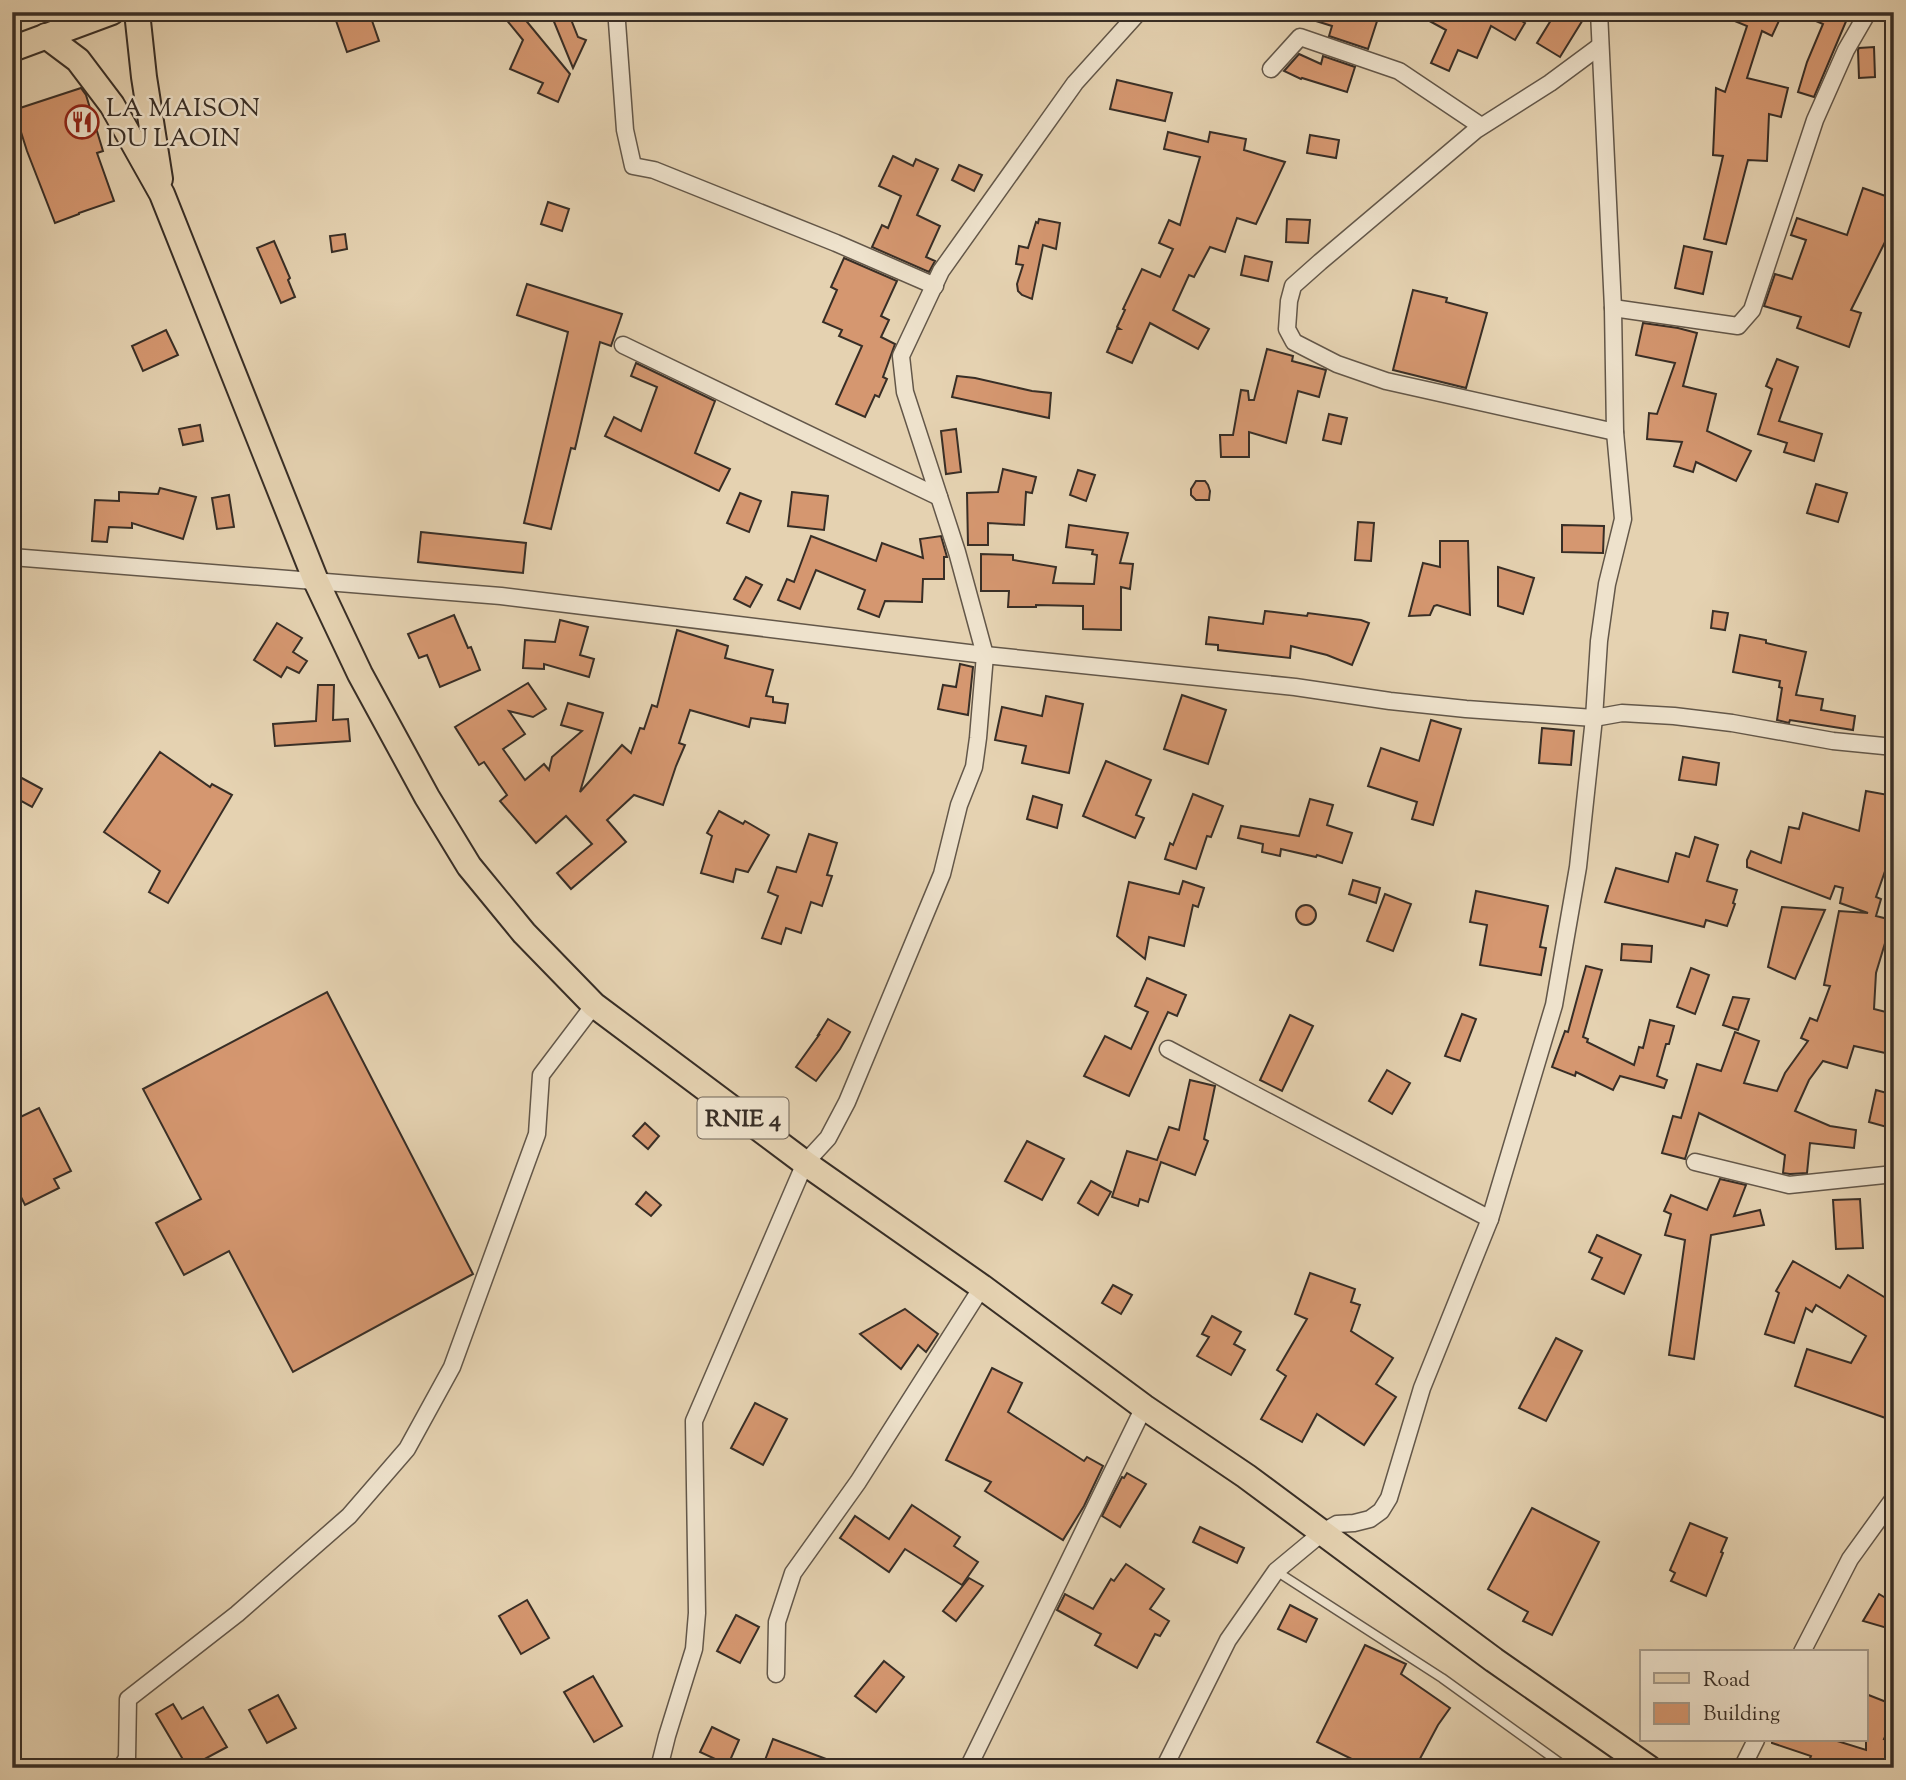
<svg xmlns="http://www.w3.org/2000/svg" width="1906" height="1780" font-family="'Sorts Mill Goudy',serif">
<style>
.building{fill:#d59770;stroke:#382e26;stroke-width:2}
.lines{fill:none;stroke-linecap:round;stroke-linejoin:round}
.service-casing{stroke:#635749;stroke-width:11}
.minor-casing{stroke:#635749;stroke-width:19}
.primary-casing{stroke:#382e26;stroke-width:28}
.service{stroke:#eee2cc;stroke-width:8}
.minor{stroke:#eee2cc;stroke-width:16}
.primary{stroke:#e5d2b1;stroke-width:24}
.labels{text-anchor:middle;stroke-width:5;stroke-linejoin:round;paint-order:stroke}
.shield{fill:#eee2cc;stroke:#6f6458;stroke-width:2}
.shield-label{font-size:24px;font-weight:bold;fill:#382e26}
.poi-label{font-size:26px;fill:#382e26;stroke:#eee2cc;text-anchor:start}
</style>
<rect width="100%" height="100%" fill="#e5d2b1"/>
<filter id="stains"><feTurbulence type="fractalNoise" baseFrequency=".00286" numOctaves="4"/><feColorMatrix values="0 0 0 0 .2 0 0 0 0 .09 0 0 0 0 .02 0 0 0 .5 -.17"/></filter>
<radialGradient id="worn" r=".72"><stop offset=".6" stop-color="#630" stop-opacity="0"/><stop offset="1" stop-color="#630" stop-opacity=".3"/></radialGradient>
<g class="building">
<path d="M333,12H369L379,41L347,52Z"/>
<path d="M500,12H519L570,74L558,102L538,93L543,83L510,69L523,40Z"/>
<path d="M550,12H568L578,37L586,40L573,68Z"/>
<path d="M1301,12H1380L1368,49L1329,36L1332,26L1300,16Z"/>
<path d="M1413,12H1506L1525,23L1515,40L1491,26L1477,58L1458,50L1449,71L1431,63L1446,30Z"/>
<path d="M1556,12H1575L1584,18L1560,57L1537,43Z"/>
<path d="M1713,12H1783L1772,36L1762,31L1747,78L1788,88L1781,117L1769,114L1767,161L1748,160L1726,244L1704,239L1723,156L1713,155L1716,88L1725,92L1747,26Z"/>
<path d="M1795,12H1850L1814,97L1798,92L1807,62L1823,24Z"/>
<path d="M1874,47L1875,77L1859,78L1858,50L1859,48Z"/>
<path d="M1299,54L1321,64L1323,56L1355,67L1347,92L1302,78L1301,79L1284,71Z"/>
<path d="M1117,80L1172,93L1165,121L1110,109Z"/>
<path d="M81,88L86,95L103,151L97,153L114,201L79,213V214L55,223L27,151L14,110Z"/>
<path d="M1168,132L1208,142L1210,132L1246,139L1244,150L1285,162L1256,224L1237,218L1225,252L1210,247L1194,277L1189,275L1173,310L1209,329L1198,349L1150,323L1132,363L1107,352L1117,329H1120L1117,327L1125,310L1123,309L1142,269L1160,277L1173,249L1159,243L1169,220L1180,225L1200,157L1164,149Z"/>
<path d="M1310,135L1339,140L1336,158L1307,153Z"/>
<path d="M893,156L913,166L916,159L938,169L917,215L940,226L926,257L935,261L929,272L872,247L882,225L888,228L901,196L879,186Z"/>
<path d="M959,165L982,175L974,191L952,180Z"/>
<path d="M1863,188L1894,199V224L1851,310L1861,313L1849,347L1797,328L1801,317L1764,306L1775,274L1792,279L1806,240L1791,235L1797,218L1847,235Z"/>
<path d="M548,202L569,209L562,231L541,224Z"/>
<path d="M1039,219L1060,223L1056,249L1043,245L1032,299L1022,295L1018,291L1017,284L1023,265L1016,264L1019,246L1028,248L1036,222L1038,223Z"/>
<path d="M1287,219L1310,220L1308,243L1286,242Z"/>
<path d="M345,234L347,249L332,252L330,236Z"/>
<path d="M274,241L290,278L288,280L295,297L281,303L257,248Z"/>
<path d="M1684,246L1712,252L1703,294L1675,288Z"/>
<path d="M1245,256L1272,262L1268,281L1241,275Z"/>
<path d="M844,258L897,281L881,316L889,320L881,337L895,344L883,377L887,379L879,397L875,395L865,417L836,404L862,346L839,336L842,330L823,322L837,290L831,287Z"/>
<path d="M527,284L622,314L611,346L600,342L575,449L571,448L551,529L524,523L568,332L517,315Z"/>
<path d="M1413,290L1447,298L1446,302L1487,313L1466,388L1393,370Z"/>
<path d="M1643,323L1678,328L1697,333L1683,386L1716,394L1707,431L1751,451L1736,481L1696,462L1693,472L1674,466L1682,442L1647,439L1649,413L1657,414L1675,363L1636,355Z"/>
<path d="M166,330L178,355L143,371L132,346Z"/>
<path d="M1267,349L1293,356L1292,361L1326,370L1319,397L1298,391L1286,443L1249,432V457H1221L1220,435H1233L1241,390L1248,391L1249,400H1254Z"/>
<path d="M1777,359L1798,367L1779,421L1822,434L1814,461L1784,452L1787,443L1758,434L1772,389L1766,386Z"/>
<path d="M636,363L715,401L695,453L730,469L719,491L605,436L614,417L641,431L657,387L631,376Z"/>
<path d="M957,376L975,378L1032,391L1051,393L1049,418L952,397Z"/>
<path d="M1329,414L1347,418L1341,444L1323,440Z"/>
<path d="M200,425L203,441L183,445L179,429Z"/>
<path d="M956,429L961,472L946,474L941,431Z"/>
<path d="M1003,469L1036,477L1032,493L1026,492L1024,525L988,523V545H968L967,493L998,492Z"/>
<path d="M1078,470L1095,475L1086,501L1070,495Z"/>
<path d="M1196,481H1205L1208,485L1210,491L1209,500H1196L1191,495V489Z"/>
<path d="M1816,484L1847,493L1838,522L1807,513Z"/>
<path d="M160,488L196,497L183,539L132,523V528L109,527L107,542L92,541L95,500L119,501V492L158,494Z"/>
<path d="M792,492L828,496L824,530L788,526Z"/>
<path d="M740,493L761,501L749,532L727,523Z"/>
<path d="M229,495L234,527L217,529L212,498Z"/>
<path d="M1358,522L1374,523L1371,561L1355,560Z"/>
<path d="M1069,525L1128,533L1120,563L1133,564L1130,589L1121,587V630L1083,629V606L1036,605V607H1008L1009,591H981V554L1013,555V560L1056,567L1053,583L1094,584L1097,555L1092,554L1093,550L1066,547Z"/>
<path d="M1562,525L1604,526L1603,553L1562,552Z"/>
<path d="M421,532L526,543L523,573L418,562Z"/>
<path d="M811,536L876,561L882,543L923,558L920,539L941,536L947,557H944V579H923L922,602L885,601L879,617L858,609L865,590L816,570L800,609L778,600L787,579L794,582Z"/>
<path d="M1440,541H1468L1470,615L1437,605L1434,606L1430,615L1409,616L1423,563L1440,567Z"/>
<path d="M1498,567L1534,578L1523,614L1498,606Z"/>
<path d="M746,577L762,585L750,607L734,599Z"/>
<path d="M1265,611L1307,616L1308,613L1361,620L1369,623L1352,665L1327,655L1291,646L1290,658L1218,650V645L1206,644L1209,617L1263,624Z"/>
<path d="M1713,611L1728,613L1725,630L1711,628Z"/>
<path d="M454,615L468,648L471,647L480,670L440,687L427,655L419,658L408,634Z"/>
<path d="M560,620L588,627L580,655L594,659L589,677L544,664V669L523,668L525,640L555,642Z"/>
<path d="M277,623L302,638L293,652L307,661L299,673L287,667L281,677L254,660Z"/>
<path d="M677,630L728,646L725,658L773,670L766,696L773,697V702L788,704L785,723L751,718L749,727L690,710L679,743L685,745L676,766L663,805L634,795L607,820L626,842L571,889L557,873L592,844L566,816L536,843L500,801L507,795L484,762L479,765L455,727L528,683L546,709L533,717L509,711L525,734L503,749L525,780L544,764L549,770L552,757L582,731L561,725L568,703L603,713L580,792L622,745L631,753L640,728L644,729L652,705L657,707Z"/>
<path d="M1740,635L1766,640V643L1806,652L1796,695L1823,699L1821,710L1855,716L1853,730L1790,720L1789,723L1777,720L1782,688L1779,687L1780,681L1733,672Z"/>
<path d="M960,664L973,667L968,715L938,709L943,685L956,687Z"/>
<path d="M318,685H334L333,720L348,719L350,741L275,746L273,724L316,721Z"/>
<path d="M1182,695L1226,710L1208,764L1164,749Z"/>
<path d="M1046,696L1083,704L1069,773L1022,763L1026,746L995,740L1002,707L1042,716Z"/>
<path d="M1431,720L1461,729L1433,825L1412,819L1417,802L1368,786L1381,748L1419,761Z"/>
<path d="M1542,728L1574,731L1571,765L1539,763Z"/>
<path d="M160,752L210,787L212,784L232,795L168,903L149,892L160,871L104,832Z"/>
<path d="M1683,757L1719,763L1716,785L1679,780Z"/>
<path d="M1106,761L1151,780L1136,815L1144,818L1135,838L1083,816Z"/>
<path d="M18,776L42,789L32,807L12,796V787Z"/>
<path d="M1866,791L1894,796V858L1890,857L1876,897L1881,899L1876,916L1892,920L1876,973L1874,1009L1894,1014V1055L1854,1046L1847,1068L1823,1061L1809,1080L1795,1111L1830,1126L1856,1130L1854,1148L1810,1143L1807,1173L1790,1174L1783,1173L1785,1155L1699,1113L1685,1159L1662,1153L1673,1116L1681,1118L1697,1064L1721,1071L1735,1032L1759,1041L1744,1083L1777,1091L1785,1073L1808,1041L1801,1038L1810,1018L1817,1021L1830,986L1824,985L1839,911L1868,913L1840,903L1843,888L1835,886L1830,899L1747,867V860L1751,851L1781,863L1789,827L1799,829L1803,813L1859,831Z"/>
<path d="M1193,794L1223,806L1211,837L1207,836L1196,869L1165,859L1170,843L1173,845Z"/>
<path d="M1033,796L1062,805L1057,828L1027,819Z"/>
<path d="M1310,799L1333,805L1327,825L1352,833L1342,863L1317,855L1316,857L1281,849L1280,856L1262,852L1263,844L1238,838L1241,826L1299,836Z"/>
<path d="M719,811L743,824L745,821L769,835L748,872L736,869L733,882L701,873L712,836L707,833Z"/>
<path d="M809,834L837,843L827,875L832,876L822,906L811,902L801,933L786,928L781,944L762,938L778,896L768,892L777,867L796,872Z"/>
<path d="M1695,837L1718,845L1707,881L1737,890L1733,903L1735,904L1727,926L1706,920L1704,927L1605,902L1616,868L1668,882L1676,853L1689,857Z"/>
<path d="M1353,880L1380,888L1376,903L1349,894Z"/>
<path d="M1183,881L1204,888L1198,907L1193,905L1184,946L1149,937L1145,959L1117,936L1129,882L1179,894Z"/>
<path d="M1476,891L1548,906L1540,947L1546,948L1541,975L1480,965L1487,925L1470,922Z"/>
<path d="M1385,894L1411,904L1393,951L1367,941Z"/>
<circle cx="1306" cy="915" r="10"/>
<path d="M1782,907L1825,910L1795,979L1768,967Z"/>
<path d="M1622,944L1652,946L1651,962L1621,960Z"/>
<path d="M1586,966L1602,970L1583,1037L1588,1039L1587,1042L1634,1065L1639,1047L1643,1048L1650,1020L1674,1026L1669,1044H1666L1657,1076L1667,1080L1664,1088L1620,1076L1613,1090L1576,1072L1575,1076L1552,1067L1565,1031L1568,1032Z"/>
<path d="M1691,968L1709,975L1695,1014L1677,1007Z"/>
<path d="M1147,978L1186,995L1177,1016L1168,1012L1129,1096L1084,1076L1105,1036L1131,1049L1148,1012L1135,1006Z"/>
<path d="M327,992L473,1274L293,1372L229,1251L184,1275L156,1223L201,1199L143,1089Z"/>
<path d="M1733,997L1749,999L1738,1030L1723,1025Z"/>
<path d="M1462,1014L1476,1019L1460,1061L1445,1056Z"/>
<path d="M1290,1015L1313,1026L1282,1091L1260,1080Z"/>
<path d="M828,1019L850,1032L840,1049L816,1081L796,1067L819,1035H818Z"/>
<path d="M1387,1070L1410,1083L1392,1114L1369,1101Z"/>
<path d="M1190,1080L1215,1086L1204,1139L1208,1141L1195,1175L1161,1162L1148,1202L1140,1199L1138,1206L1112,1197L1127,1151L1157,1160L1169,1127L1179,1130Z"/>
<path d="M1876,1090L1894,1095V1129L1869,1122Z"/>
<path d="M39,1108L71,1171L54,1179L59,1188L25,1205L18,1191L12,1194V1121Z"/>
<path d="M645,1123L659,1136L648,1149L633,1136Z"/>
<path d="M1027,1141L1064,1159L1042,1200L1005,1181Z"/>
<path d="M1720,1179L1746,1185L1734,1216L1760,1210L1764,1225L1711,1235L1694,1359L1669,1355L1685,1240L1665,1235L1671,1214L1664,1211L1671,1195L1707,1210Z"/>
<path d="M1091,1181L1111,1192L1098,1215L1078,1203Z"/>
<path d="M646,1192L661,1205L651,1216L636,1204Z"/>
<path d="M1860,1199L1863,1248L1836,1249L1833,1200Z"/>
<path d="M1597,1235L1641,1255L1624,1294L1592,1279L1602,1258L1589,1252Z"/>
<path d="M1793,1261L1840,1288L1848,1275L1894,1303V1421L1795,1386L1807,1349L1851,1363L1866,1336L1816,1305L1812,1312L1806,1308L1794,1343L1765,1334L1779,1293L1776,1291Z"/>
<path d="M1310,1273L1355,1289L1351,1302L1360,1305L1351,1331L1393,1358L1376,1384L1396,1397L1364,1445L1317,1414L1302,1442L1261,1419L1286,1376L1277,1370L1307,1319L1295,1314Z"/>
<path d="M1113,1285L1132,1295L1121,1314L1102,1303Z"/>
<path d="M905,1309L938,1334L926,1352L918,1345L901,1369L860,1334Z"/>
<path d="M1212,1316L1241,1332L1234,1344L1245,1350L1231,1375L1197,1356L1209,1337L1202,1334Z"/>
<path d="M1556,1338L1582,1351L1546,1421L1519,1408Z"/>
<path d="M992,1368L1022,1383L1008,1412L1084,1461L1087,1457L1103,1466L1084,1506L1063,1540L985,1491L991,1482L946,1460Z"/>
<path d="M755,1403L787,1419L763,1465L731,1448Z"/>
<path d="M1127,1473L1146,1484L1120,1527L1102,1516L1122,1477L1124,1478Z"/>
<path d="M912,1505L960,1537L954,1546L978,1562L962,1585L905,1549L889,1572L840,1538L855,1516L889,1539Z"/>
<path d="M1532,1508L1599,1542L1552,1635L1523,1621L1528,1612L1488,1589Z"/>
<path d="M1690,1523L1727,1538L1721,1552L1723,1553L1706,1596L1671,1581L1675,1573L1670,1570Z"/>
<path d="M1200,1527L1244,1548L1237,1563L1193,1542Z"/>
<path d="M1126,1564L1164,1589L1150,1609L1169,1621L1160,1636L1155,1634L1137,1668L1095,1645L1101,1634L1057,1610L1065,1594L1093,1609L1111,1579L1114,1581Z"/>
<path d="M969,1578L983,1586L956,1621L943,1611Z"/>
<path d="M1879,1594L1894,1603V1630L1863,1621Z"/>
<path d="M527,1600L549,1638L521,1654L499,1616Z"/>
<path d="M1290,1605L1317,1619L1306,1642L1278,1629Z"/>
<path d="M736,1615L759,1627L740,1663L717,1651Z"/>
<path d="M1365,1645L1406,1664L1401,1674L1450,1708L1438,1725L1415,1768H1370L1317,1742Z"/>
<path d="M884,1661L904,1677L876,1712L855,1696Z"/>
<path d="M593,1676L622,1726L594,1742L564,1692Z"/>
<path d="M1866,1694L1894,1705V1717L1884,1739L1894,1742L1888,1758L1894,1760V1768H1806L1811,1756L1772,1743V1740H1834L1866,1750Z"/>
<path d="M278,1695L296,1728L267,1743L249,1710Z"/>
<path d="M173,1704L182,1719L203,1707L227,1747L188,1768L156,1714Z"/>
<path d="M712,1727L739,1740L728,1765L700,1752Z"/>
<path d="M773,1739L845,1766L844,1768H762Z"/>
</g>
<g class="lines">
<defs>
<path id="service" d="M1276,1571L1442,1678L1567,1768"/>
<g id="minor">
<path d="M619,12L617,22L625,130L633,166L654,170L836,243L935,286"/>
<path d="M1600,46L1550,83L1476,130L1320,262L1293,286L1289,301L1287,329L1294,342L1337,364L1386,381L1615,432"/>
<path d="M1271,69L1300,37L1399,71L1481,126"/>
<path d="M1613,308L1738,326L1752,310L1815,120L1846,50L1868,12"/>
<path d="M623,345L939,497"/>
<path d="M12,557L501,596L985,655L1295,687L1390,701L1466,709L1594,718L1622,713L1674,716L1732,723L1833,741L1894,747"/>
<path d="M1168,1049L1490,1219"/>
<path d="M1695,1162L1789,1185L1894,1174"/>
<path d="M1802,1652L1850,1559L1894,1498"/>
<path d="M776,1674L777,1622L793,1573L858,1482L982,1287"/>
<path d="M121,1768L127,1758L128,1699L237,1614L349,1516L407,1449L452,1367L537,1134L541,1075L594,1005"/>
<path d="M659,1768L667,1736L694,1649L697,1613L694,1421L805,1163L828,1138L847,1102L942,874L959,805L974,767L978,738L985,655L957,552L905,392L901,356L941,271L1075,83L1139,12"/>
<path d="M968,1768L1144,1407"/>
<path d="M1164,1768L1228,1640L1276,1571L1323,1532L1337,1524L1354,1523L1370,1519L1381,1511L1389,1498L1422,1388L1490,1219L1554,1005L1578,867L1594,718L1599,641L1607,584L1623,519L1615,432L1613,308L1599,12"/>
<path d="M1742,1768L1756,1740"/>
</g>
<g id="primary">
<path d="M137,12L144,77L160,179"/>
<path d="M46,36L78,60L112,105L162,194L316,581L360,674L427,797L469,866L524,933L594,1005L805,1163L982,1287L1144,1407L1246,1476L1494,1660L1649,1768"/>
<path d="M12,49L112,12"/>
</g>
</defs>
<use href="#service" class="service-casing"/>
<use href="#minor" class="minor-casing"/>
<use href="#primary" class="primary-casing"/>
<use href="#service" class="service"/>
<use href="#minor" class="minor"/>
<use href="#primary" class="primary"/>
</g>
<defs>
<symbol id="restaurant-ring" viewBox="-11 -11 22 22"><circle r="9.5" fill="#eee2cc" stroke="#8f2418" stroke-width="1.5"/><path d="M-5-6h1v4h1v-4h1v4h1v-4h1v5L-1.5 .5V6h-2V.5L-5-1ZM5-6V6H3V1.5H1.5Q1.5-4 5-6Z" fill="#8f2418"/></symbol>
</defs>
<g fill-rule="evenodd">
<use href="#restaurant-ring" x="63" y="103" width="38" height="38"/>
</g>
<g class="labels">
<rect class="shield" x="697.5" y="1097.5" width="91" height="41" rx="5"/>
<g class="shield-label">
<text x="743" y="1126">RNIE 4</text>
</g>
<g class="poi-label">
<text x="106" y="116">LA MAISON<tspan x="106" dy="30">DU LAOIN</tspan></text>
</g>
</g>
<rect width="1906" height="1780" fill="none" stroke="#e5d2b1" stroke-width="42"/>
<rect x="14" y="14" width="1878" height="1752" fill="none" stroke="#382e26" stroke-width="3.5"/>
<rect x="21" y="21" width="1864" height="1738" fill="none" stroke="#382e26" stroke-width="2"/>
<rect x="1640" y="1650" width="228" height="91" fill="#eee2cc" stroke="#a59a8a" stroke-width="2"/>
<rect x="1654" y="1673" width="35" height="10" fill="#e5d2b1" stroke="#a59a8a" stroke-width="2"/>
<text x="1703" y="1686" font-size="21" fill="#382e26">Road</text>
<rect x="1654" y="1703" width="35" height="21" fill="#d59770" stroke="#a59a8a" stroke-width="2"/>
<text x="1703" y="1720" font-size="21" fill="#382e26">Building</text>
<rect width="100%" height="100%" filter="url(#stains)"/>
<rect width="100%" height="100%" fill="url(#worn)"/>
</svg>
